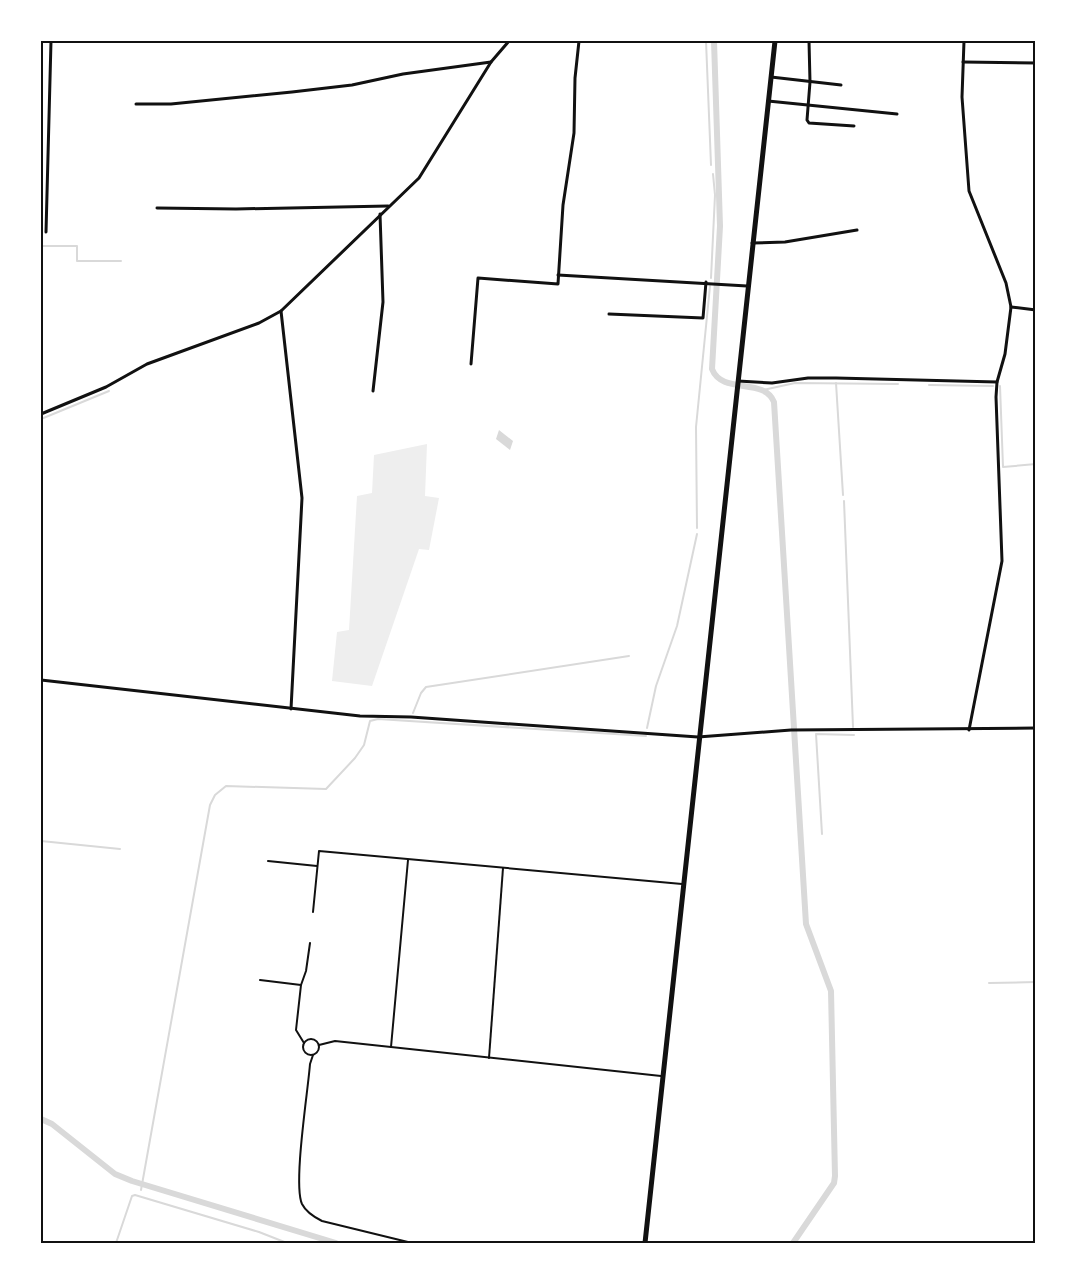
<svg xmlns="http://www.w3.org/2000/svg" width="1077" height="1284" font-family="'Roboto Condensed',sans-serif">
<style>
.green{fill:#eee}
.water{fill:#d9d9d9}
.lines{fill:none;stroke-linecap:round;stroke-linejoin:round}
.stream{stroke:#d9d9d9;stroke-width:2}
.canal{stroke:#d9d9d9;stroke-width:6}
.service{stroke:#111;stroke-width:2}
.minor{stroke:#111;stroke-width:3}
.secondary{stroke:#111;stroke-width:5}
.neatline{fill:none;stroke:#111;stroke-width:2}
</style>
<rect width="100%" height="100%" fill="#fff"/>
<path class="green" d="M427,444L425,496L439,498L429,550L419,549L372,686L332,681L337,632L349,630L357,496L372,493L374,455Z"/>
<path class="water" d="M499,430L513,441L510,450L496,439Z"/>
<g class="lines">
<g class="stream">
<path d="M706,41L711,165"/>
<path d="M41,246H77V261H121"/>
<path d="M711,278L715,195L713,174"/>
<path d="M836,383L843,495"/>
<path d="M929,385L993,386"/>
<path d="M1000,386L1003,467L1036,464"/>
<path d="M763,390L795,383L898,384"/>
<path d="M41,419L109,391"/>
<path d="M844,501L853,727"/>
<path d="M697,528L696,427L710,286"/>
<path d="M413,713L421,693L426,687L629,656"/>
<path d="M647,728L656,686L677,626L697,534"/>
<path d="M822,834L816,734L854,735"/>
<path d="M41,841L120,849"/>
<path d="M989,983L1036,982"/>
<path d="M141,1190L210,805L215,795L226,786L326,789L355,758L364,745L370,721L378,719L646,736"/>
<path d="M116,1243L132,1196L135,1195L259,1232L287,1243"/>
</g>
<g class="canal">
<path d="M714,41L720,226L712,369C722,395 764,377 774,402L806,924L831,991L835,1176L834,1183L793,1243"/>
<path d="M41,1119L52,1124L115,1174L132,1181L336,1243"/>
</g>
<g class="service">
<path d="M268,861L317,866"/>
<path d="M313,912L319,851L682,884"/>
<path d="M260,980L301,985"/>
<circle cx="311" cy="1047" r="8"/>
<path d="M304,1043L296,1030L301,985L306,971L310,943"/>
<path d="M319,1045L335,1041L661,1076"/>
<path d="M391,1047L408,860"/>
<path d="M313,1055L310,1064C308,1091 293,1184 302,1204C306,1212 314,1217 322,1221L412,1243"/>
<path d="M489,1058L503,868"/>
</g>
<g class="minor">
<path d="M809,41L810,82L807,120L809,123L854,126"/>
<path d="M964,41L962,97L969,191L1006,283L1011,307L1005,354L997,382L996,397L1002,561L969,730"/>
<path d="M963,62L1036,63"/>
<path d="M771,77L841,85"/>
<path d="M768,101L897,114"/>
<path d="M136,104H171L292,92L352,85L403,74L491,62"/>
<path d="M157,208L236,209L388,206"/>
<path d="M46,232L51,41"/>
<path d="M752,243L785,242L857,230"/>
<path d="M558,275L747,286"/>
<path d="M1011,307L1036,310"/>
<path d="M281,311L302,498L291,709"/>
<path d="M609,314L703,318L706,282"/>
<path d="M471,364L478,278L558,284L563,205L574,133L575,78L579,41"/>
<path d="M738,381L772,383L808,378H836L997,382"/>
<path d="M373,391L383,302L380,214"/>
<path d="M41,414L106,387L147,364L259,323L281,311L419,178L491,62L509,41"/>
<path d="M41,680L360,716L411,717L698,737L791,730L1036,728"/>
</g>
<path class="secondary" d="M645,1243L775,41"/>
</g>
<rect width="1077" height="1284" fill="none" stroke="#ffffff" stroke-width="85"/>
<rect x="42" y="42" width="992" height="1200" class="neatline"/>
</svg>
